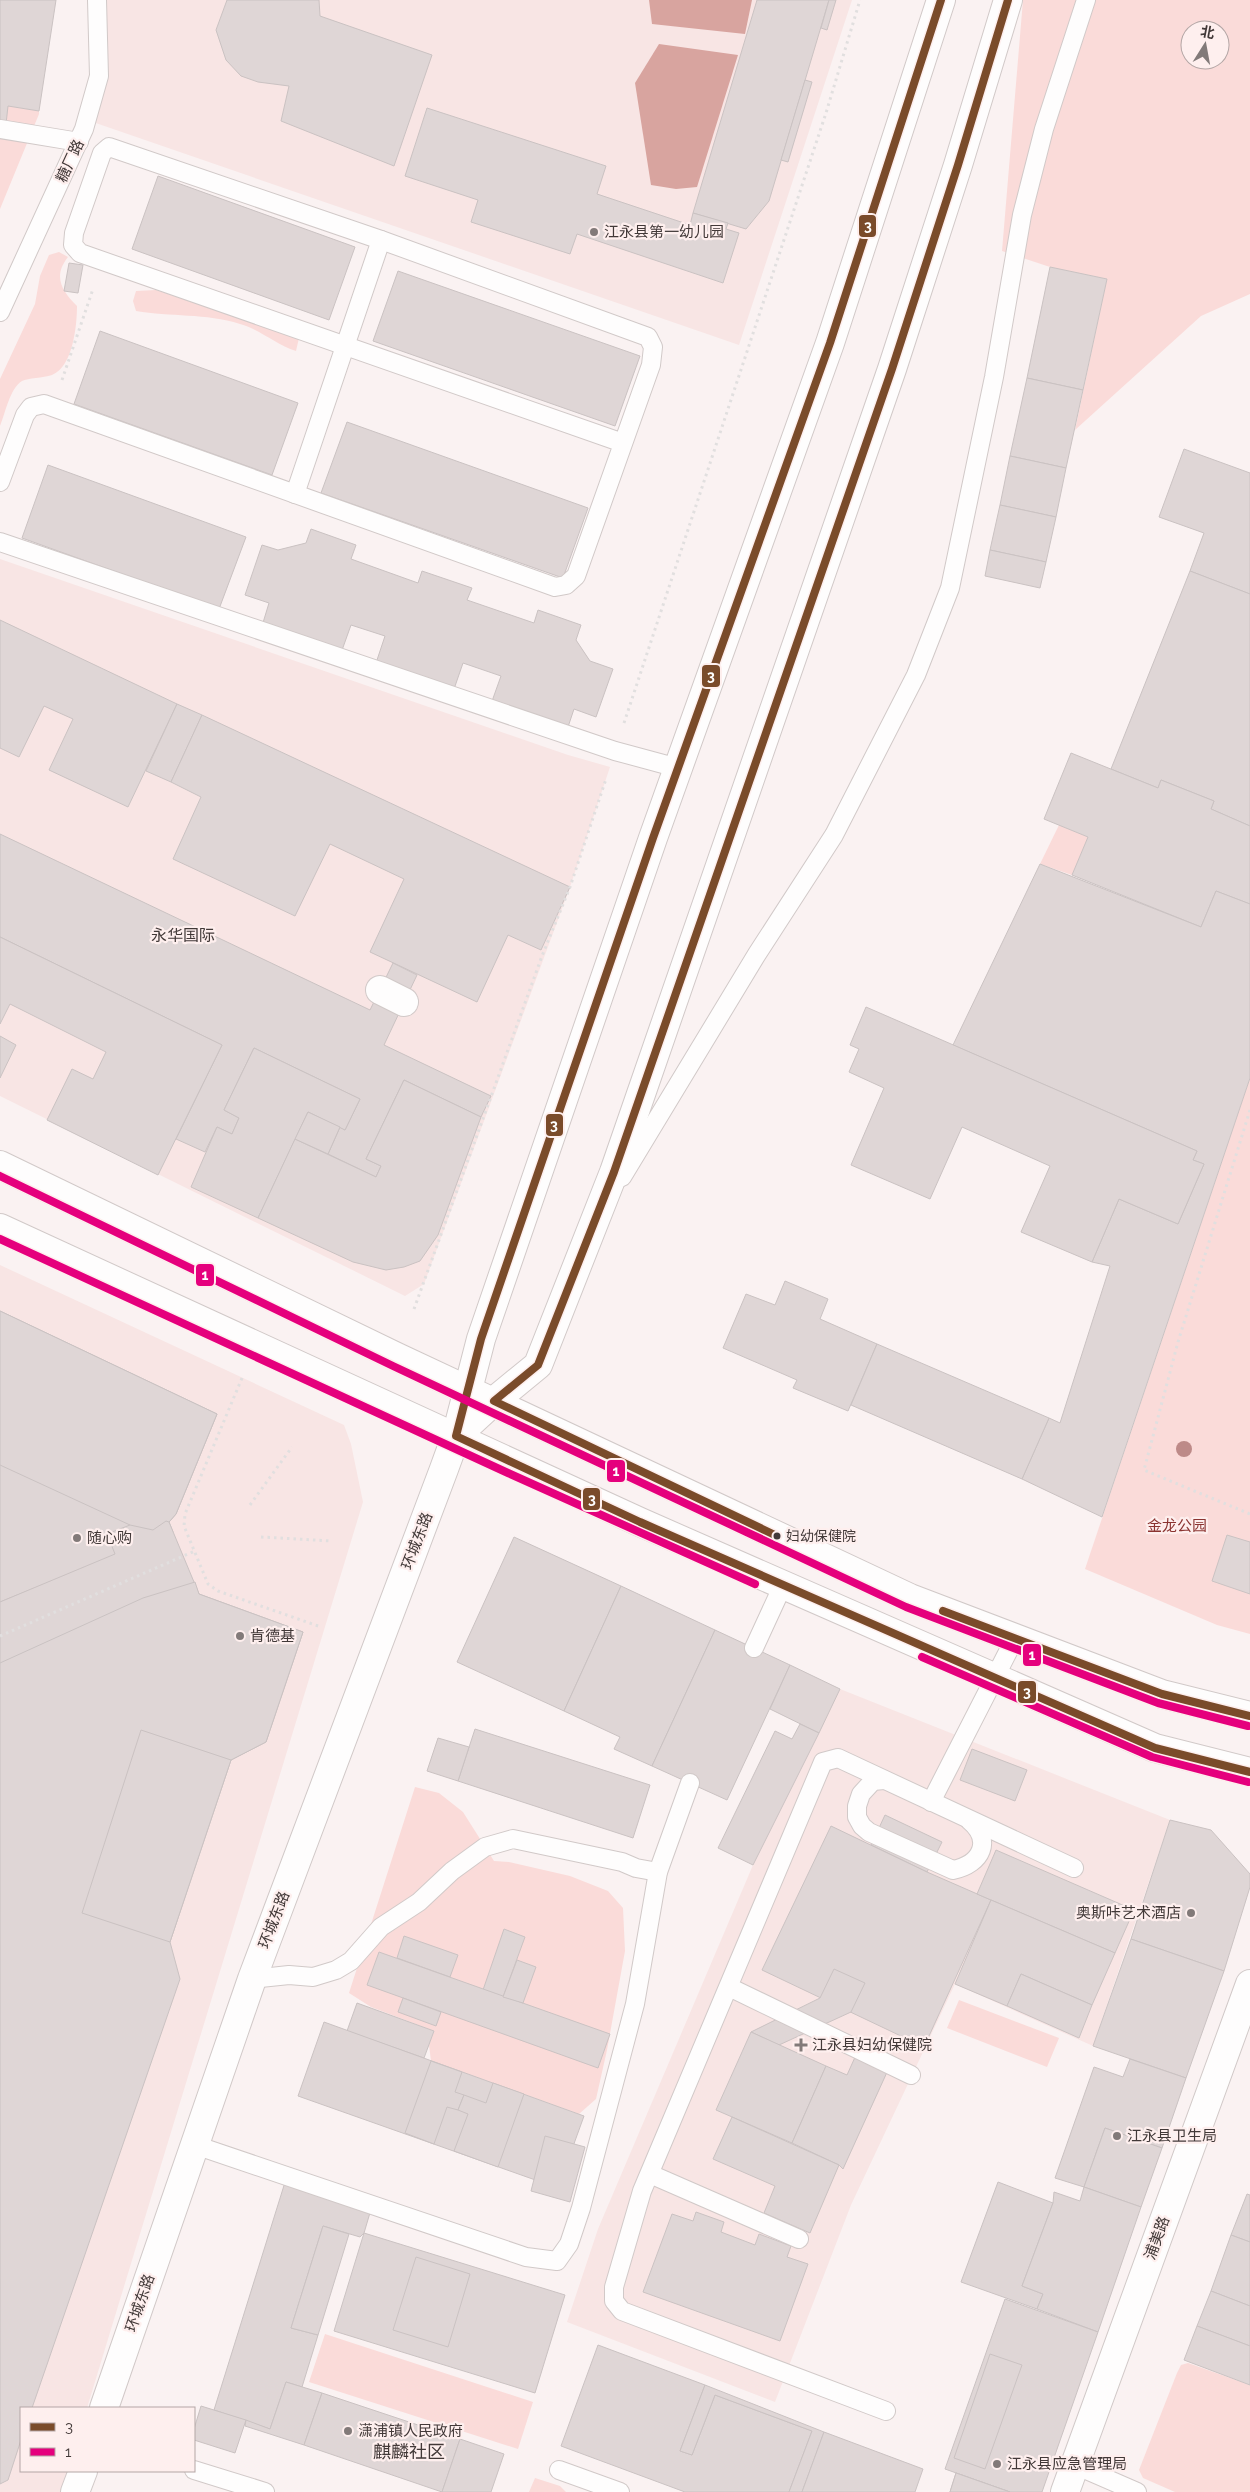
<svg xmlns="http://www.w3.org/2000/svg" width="1250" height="2492" font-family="Raleway,'Noto Sans SC',sans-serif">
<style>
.built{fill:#f8e5e4}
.green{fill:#fadbd9;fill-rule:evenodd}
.water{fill:#d8a49f}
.building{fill:#dfd6d6;stroke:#cac2c2}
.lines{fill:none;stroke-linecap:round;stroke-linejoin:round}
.lane-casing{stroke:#d1c9c8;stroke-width:20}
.street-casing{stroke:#d1c9c8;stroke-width:30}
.secondary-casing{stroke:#d1c9c8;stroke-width:30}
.primary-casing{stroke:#d1c9c8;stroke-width:30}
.path{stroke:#e1dfdf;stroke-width:3;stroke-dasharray:2.5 4;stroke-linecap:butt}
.lane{stroke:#fefdfd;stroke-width:18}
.street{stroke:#fefdfd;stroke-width:28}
.secondary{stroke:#fefdfd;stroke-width:28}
.primary{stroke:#fefdfd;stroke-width:28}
.bus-1-casing{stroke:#feefee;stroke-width:11}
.bus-2-casing{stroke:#feefee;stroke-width:11}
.bus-1{stroke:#7a4b2a;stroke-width:8}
.bus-2{stroke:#e5007d;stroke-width:8}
.tree{fill:#bd8a88}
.poi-dot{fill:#827a79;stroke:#feefee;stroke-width:2}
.bus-dot{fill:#423938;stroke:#feefee;stroke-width:2}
.labels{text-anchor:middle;stroke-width:4.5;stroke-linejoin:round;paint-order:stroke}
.bus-label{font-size:14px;fill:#423938;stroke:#feefee;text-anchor:start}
.street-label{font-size:15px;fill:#423938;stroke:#feefee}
.poi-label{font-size:15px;fill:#423938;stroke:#feefee;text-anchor:start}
.park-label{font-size:15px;fill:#8b3431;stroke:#feefee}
.neighbourhood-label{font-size:16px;fill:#423938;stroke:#feefee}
.quarter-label{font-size:18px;fill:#423938;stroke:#feefee}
.line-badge{stroke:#feefee;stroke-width:2}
.badge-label{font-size:14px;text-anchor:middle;font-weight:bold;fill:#fff}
</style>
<rect width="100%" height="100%" fill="#faf2f2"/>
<g class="built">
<path d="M97,0H852L739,345L87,120Z"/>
<path d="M0,559L568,755L610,767L570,887L424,1284L405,1296L0,1096Z"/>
<path d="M0,1265L344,1425L351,1444L363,1502L87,2408H21V2471H68L61,2492H0Z"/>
<path d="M840,1689L1170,1820L1093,2046L955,1984L851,2205L775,2402L567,2322L598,2229L753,1865Z"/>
</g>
<g class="green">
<path d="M1023,0H1250V294L1201,316L1075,430L1107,279L1050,267L1002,251ZM1190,30H1220V60H1190Z"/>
<path d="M8,106L39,111V114L0,209V123H6Z"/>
<path d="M59,252L68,257C53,276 61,290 77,306C77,325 73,367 52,375C43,378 28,378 22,381C10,388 5,414 0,426V379L35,304L40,276L49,255Z"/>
<path d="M156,290L299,338L296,351C275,344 259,329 240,324C206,313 170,317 136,311L133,301L136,291Z"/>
<path d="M1059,825L1088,837L1072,875L1040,864Z"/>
<path d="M1250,1078V1634L1217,1625L1085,1569Z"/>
<path d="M415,1787L439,1793L463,1812L494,1861L509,1862L570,1876L608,1891L623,1908L625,1951L607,2050L596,2099L579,2114L431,2061L429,2045L434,2031L371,2007L349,1993Z"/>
<path d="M959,2000L1059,2038L1047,2067L947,2028Z"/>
<path d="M325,2334L533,2402L518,2449L309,2382Z"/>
<path d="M1188,2363L1250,2385V2492H1175L1143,2478L1139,2470L1177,2373L1181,2365Z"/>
<path d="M535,2478L560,2486L566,2492H529Z"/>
</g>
<g class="water">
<path d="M649,0H752L745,34L652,24Z"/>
<path d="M659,44L738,55L697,187L676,189L651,185L635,83Z"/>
</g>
<g class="building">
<path d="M0,0H56L39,111L8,106L6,124L0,123Z"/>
<path d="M227,0H319L320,16L432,55L394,166L281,121L289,86L258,82L241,76L226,60L216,30Z"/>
<path d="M757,0H829L769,201L746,229L693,213Z"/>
<path d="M829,0H836L827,30L821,28Z"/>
<path d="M805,80L812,82L788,162L781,160Z"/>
<path d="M427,108L606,166L597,194L690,225L693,213L728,223L726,229L739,233L723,283L577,234L570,254L471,222L478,200L405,176Z"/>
<path d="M158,176L355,247L329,320L132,249Z"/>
<path d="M69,263L83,265L78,293L64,291Z"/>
<path d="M1050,267L1107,279L1083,390L1027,378Z"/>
<path d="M398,271L640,356L615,426L373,341Z"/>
<path d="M100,331L298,403L272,475L74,404Z"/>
<path d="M1027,378L1083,390L1066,468L1010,456Z"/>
<path d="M347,422L588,508L563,578L321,493Z"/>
<path d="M1184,449L1250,473V594L1190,571L1204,533L1159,517Z"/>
<path d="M1010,456L1066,468L1056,517L1000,505Z"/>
<path d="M48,465L246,537L219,609L22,538Z"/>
<path d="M1000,505L1056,517L1046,562L990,550Z"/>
<path d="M311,529L356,545L351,559L418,583L422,571L472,588L467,600L534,623L538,610L581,625L576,640L590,661L613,669L596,717L574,709L567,730L491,704L501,676L463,663L453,692L375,666L385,636L351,625L341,653L262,626L269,603L245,595L262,545L278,550L306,543Z"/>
<path d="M990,550L1046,562L1040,588L985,576Z"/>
<path d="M1190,571L1250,594V826L1211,809L1214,801L1161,780L1158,788L1111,769Z"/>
<path d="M0,620L177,704L128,807L49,770L73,719L44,706L19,757L0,748Z"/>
<path d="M177,704L202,715L171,782L146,771Z"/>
<path d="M202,715L570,887L541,950L508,935L477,1002L370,952L404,879L330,844L295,916L173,859L201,797L171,782Z"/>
<path d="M1071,753L1158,788L1161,780L1214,801L1211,809L1250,826V904L1216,891L1201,927L1072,875L1088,837L1044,819Z"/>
<path d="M0,834L370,1010L393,963L417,975L384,1045L491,1096L481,1117L404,1080L366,1159L381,1166L376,1177L328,1154L340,1127L345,1130L360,1099L254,1048L224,1110L239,1118L232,1134L217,1127L205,1152L176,1139L222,1045L0,937Z"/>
<path d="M1040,864L1201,927L1216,891L1250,904V1078L1102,1517L1022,1479L1049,1418L1060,1423L1110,1266L1092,1262L1119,1199L1178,1224L1204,1164L1193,1160L1197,1151L953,1045Z"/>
<path d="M0,937L222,1045L158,1175L47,1120L72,1069L93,1079L106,1052L10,1004L0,1024Z"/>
<path d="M866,1007L1197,1151L1193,1160L1204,1164L1178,1224L1119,1199L1092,1262L1021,1232L1050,1166L962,1127L930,1199L851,1165L884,1088L849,1072L859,1049L850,1045Z"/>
<path d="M0,1036L16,1045L0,1078Z"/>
<path d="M254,1048L360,1099L345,1130L308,1112L258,1218L191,1187L217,1127L232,1134L239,1118L224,1110Z"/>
<path d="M404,1080L481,1117L438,1235L420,1261L404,1267L386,1270L353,1262L258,1218L295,1139L376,1177L381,1166L366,1159Z"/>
<path d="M308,1112L340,1127L328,1154L295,1139Z"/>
<path d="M785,1281L828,1299L820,1319L877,1344L848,1411L793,1388L797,1380L723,1348L746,1294L775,1305Z"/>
<path d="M0,1311L217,1414L176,1514L169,1522L173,1532L0,1602Z"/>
<path d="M0,1311L217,1414L176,1514L157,1536L141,1545L130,1525L0,1465Z"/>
<path d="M877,1344L1049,1418L1022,1479L851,1405Z"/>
<path d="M166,1521L169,1522L199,1594L303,1632L266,1742L231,1760L141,1730L82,1913L0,1890V1602L115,1554L107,1534L130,1525L153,1530Z"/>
<path d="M1227,1535L1250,1542V1594L1212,1581Z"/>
<path d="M514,1537L621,1586L564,1711L457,1662Z"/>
<path d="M195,1582L199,1594L303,1632L266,1742L231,1760L170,1942L180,1979L32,2408H21V2440L8,2480L0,2484V1663L143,1598Z"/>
<path d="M621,1586L715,1630L652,1766L614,1749L620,1737L564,1711Z"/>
<path d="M715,1630L790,1665L727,1800L652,1766Z"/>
<path d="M790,1665L840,1689L819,1733L770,1709Z"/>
<path d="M800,1724L819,1733L753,1865L718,1848L775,1731L792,1739Z"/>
<path d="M475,1729L650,1785L633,1838L458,1781Z"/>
<path d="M141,1730L231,1760L170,1942L82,1913Z"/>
<path d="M438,1738L469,1747L458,1781L427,1771Z"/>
<path d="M972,1749L1027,1770L1015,1801L960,1780Z"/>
<path d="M885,1815L942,1842L927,1872L871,1845Z"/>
<path d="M1170,1820L1211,1830L1250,1874V1887L1224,1971L1131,1939Z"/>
<path d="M831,1826L927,1872L991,1900L924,2047L762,1970Z"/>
<path d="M996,1850L1134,1910L1115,1953L977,1894Z"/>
<path d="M991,1900L1115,1953L1092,2005L1021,1974L1007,2006L955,1984Z"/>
<path d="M504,1929L525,1937L503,1997L483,1990Z"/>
<path d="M404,1936L458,1955L450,1977L397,1958Z"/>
<path d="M1131,1939L1224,1971L1186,2078L1093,2046Z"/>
<path d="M379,1952L610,2034L598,2068L367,1985Z"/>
<path d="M517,1960L536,1967L523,2003L503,1997Z"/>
<path d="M834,1969L865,1983L851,2012L779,2045L751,2032L820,1998Z"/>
<path d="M1021,1974L1092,2005L1079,2038L1007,2006Z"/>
<path d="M403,1998L441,2012L436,2026L398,2012Z"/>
<path d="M357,2003L434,2031L424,2058L347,2031Z"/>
<path d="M324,2022L584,2116L558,2188L298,2096Z"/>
<path d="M751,2032L826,2066L792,2143L716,2110Z"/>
<path d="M856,2055L888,2070L843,2169L839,2165L792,2143L826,2066L847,2075Z"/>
<path d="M1130,2059L1186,2078L1162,2148L1105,2128L1084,2187L1055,2178L1094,2067L1123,2077Z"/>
<path d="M431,2061L462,2072L455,2092L464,2095L458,2110L447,2107L434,2144L405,2133Z"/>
<path d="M493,2083L524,2094L498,2167L454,2151L468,2114L458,2110L464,2095L486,2103Z"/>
<path d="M732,2117L839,2165L810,2233L764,2213L775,2186L713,2159Z"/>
<path d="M1105,2128L1162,2148L1141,2207L1084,2187Z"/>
<path d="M545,2136L585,2147L570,2202L531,2191Z"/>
<path d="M286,2179L372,2206L364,2233L360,2237L323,2226L291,2328L318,2335L302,2387L286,2382L270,2429L214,2410Z"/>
<path d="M998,2182L1053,2203L1022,2286L1043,2294L1037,2309L961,2282Z"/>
<path d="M1084,2187L1141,2207L1098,2332L1037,2309L1043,2294L1022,2286L1053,2203L1054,2192L1080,2201Z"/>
<path d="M1247,2194L1250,2195V2242L1231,2235Z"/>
<path d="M696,2212L724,2222L721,2232L755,2245L759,2234L791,2246L787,2257L808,2264L780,2341L643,2292L672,2214L693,2221Z"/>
<path d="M323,2226L349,2234L318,2335L291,2328Z"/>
<path d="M364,2233L565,2295L535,2393L334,2331Z"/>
<path d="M1231,2235L1250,2242V2306L1211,2291Z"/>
<path d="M416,2257L470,2274L448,2347L393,2330Z"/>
<path d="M1211,2291L1250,2306V2346L1197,2326Z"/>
<path d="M1005,2299L1098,2332L1042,2492H1010L945,2469Z"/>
<path d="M1197,2326L1250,2346V2385L1184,2360Z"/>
<path d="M598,2345L705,2385L680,2451L692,2455L715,2395L812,2431L789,2492H685L561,2446Z"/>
<path d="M990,2354L1022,2365L985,2469L954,2458Z"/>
<path d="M286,2382L322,2393L304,2445L245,2426L246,2420L270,2429Z"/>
<path d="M705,2385L824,2432L802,2492H789L812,2431L715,2395L692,2455L680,2451Z"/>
<path d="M322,2393L460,2439L442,2492L304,2445Z"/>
<path d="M201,2406L246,2420L235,2453L194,2440V2429Z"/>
<path d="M824,2432L923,2469L915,2492H802Z"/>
<path d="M460,2439L504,2454L491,2492H442Z"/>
<path d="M956,2473L1010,2492H950Z"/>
<path d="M956,2473L1010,2492H950Z"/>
</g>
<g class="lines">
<defs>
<g id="lane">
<path d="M0,129L79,142"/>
<path d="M0,312L84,129L99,76L97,0"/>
<path d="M0,482L25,415L31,407L44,404L555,587L566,585L576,576L651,365L653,347L648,337L381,240L109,147L102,153L74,233L73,245L80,253L623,443"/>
<path d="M295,494L381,240"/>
<path d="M0,542L615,751L678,768"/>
<path d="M622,1177L757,954L834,835L916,675L950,588L994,377L1022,215L1044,129L1086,0"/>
<path d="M754,1648L783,1585"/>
<path d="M884,1780L873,1781L861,1794L857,1806V1817L862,1826L869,1832L953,1870C982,1864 993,1840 969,1820"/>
<path d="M931,1802L1015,1638"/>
<path d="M252,1979L289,1975L313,1977L336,1970L351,1961L381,1927L419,1902L452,1871L485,1847L513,1839L622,1862L636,1868L658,1872"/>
<path d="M729,1987L911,2075"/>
<path d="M195,2145L526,2257L557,2261L569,2244L581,2208L635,2004L658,1872L690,1783"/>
<path d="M650,2174L799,2239"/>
<path d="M886,2411L622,2311L614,2301V2287L642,2191L823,1762L838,1758L1074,1868"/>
<path d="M1075,2465L1137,2492"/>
<path d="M194,2470L265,2492"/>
<path d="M559,2470L620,2492"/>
</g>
<g id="street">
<path d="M380,990L404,1002"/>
<path d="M1065,2492L1250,1984"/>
</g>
<g id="secondary">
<path d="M456,1436L494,1401L538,1365L614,1172L892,369L958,165L1008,0"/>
<path d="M104,2408L252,1979L444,1469L456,1436L481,1339L653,838L830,343L941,0"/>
<path d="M75,2492L83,2471"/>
</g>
<g id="primary">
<path d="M0,1165L397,1357L910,1598L1162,1694L1250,1716"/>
<path d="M0,1228L640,1522L1155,1748L1250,1772"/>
</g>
</defs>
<use href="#lane" class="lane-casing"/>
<use href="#street" class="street-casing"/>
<use href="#secondary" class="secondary-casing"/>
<use href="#primary" class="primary-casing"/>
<g class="path">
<path d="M62,380L93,289"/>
<path d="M624,723L826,113L860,0"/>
<path d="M1250,1110L1178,1342L1144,1470L1250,1514"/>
<path d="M414,1309L542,956L570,887L606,779"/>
<path d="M242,1378L185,1514L184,1526L208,1584L218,1591L321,1627"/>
<path d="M250,1505L292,1447"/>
<path d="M261,1537L332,1541"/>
<path d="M0,1636L195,1551"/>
</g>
<use href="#lane" class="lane"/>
<use href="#street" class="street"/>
<use href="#secondary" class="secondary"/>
<use href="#primary" class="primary"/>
<defs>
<g id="bus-1">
<path d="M941,0L830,343L653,838L481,1339L456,1436L640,1522L1155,1748L1250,1772"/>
<path d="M777,1536L494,1401L538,1365L614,1172L892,369L958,165L1008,0"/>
<path d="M943,1611L1162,1694L1250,1716"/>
</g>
<g id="bus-2">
<path d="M0,1176L393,1366L906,1607L1158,1703L1248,1726"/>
<path d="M0,1239L508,1473L755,1584"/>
<path d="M922,1657L1152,1757L1248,1782"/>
</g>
</defs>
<use href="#bus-1" class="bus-1-casing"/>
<use href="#bus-2" class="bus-2-casing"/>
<use href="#bus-1" class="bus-1"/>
<use href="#bus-2" class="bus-2"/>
</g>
<circle class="tree" cx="1184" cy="1449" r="8"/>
<g class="poi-dot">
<circle cx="594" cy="232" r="5"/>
<circle cx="77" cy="1538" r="5"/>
<circle cx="240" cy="1636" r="5"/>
<circle cx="1191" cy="1913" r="5"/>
<path d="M798.5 2037.5h5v5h5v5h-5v5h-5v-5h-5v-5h5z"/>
<circle cx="1117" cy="2136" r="5"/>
<circle cx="348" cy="2431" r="5"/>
<circle cx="997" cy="2464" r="5"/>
</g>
<circle class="bus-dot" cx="777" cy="1536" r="4.5"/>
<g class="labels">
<g class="bus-label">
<text x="786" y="1541">妇幼保健院</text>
</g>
<g class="street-label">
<text transform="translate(70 161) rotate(-65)" y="5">糖厂路</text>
<text transform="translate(417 1541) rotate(-69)" y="5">环城东路</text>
<text transform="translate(274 1920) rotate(-69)" y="5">环城东路</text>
<text transform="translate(1157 2238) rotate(-70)" y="5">浦美路</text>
<text transform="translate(140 2303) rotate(-71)" y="5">环城东路</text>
</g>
<g class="poi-label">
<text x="604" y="237">江永县第一幼儿园</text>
<text x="87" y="1543">随心购</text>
<text x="250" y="1641">肯德基</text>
<text x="1181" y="1918" text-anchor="end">奥斯咔艺术酒店</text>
<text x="812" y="2050">江永县妇幼保健院</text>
<text x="1127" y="2141">江永县卫生局</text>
<text x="358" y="2436">潇浦镇人民政府</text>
<text x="1007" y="2469">江永县应急管理局</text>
</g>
<g class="park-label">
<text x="1177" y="1531">金龙公园</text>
</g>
<g class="neighbourhood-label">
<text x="183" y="941">永华国际</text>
</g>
<g class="quarter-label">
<text x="409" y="2458">麒麟社区</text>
</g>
</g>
<g class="line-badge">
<rect x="858" y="214" width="19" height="24" rx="5" fill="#7a4b2a"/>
<rect x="701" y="664" width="20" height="24" rx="5" fill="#7a4b2a"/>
<rect x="545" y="1113" width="19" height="24" rx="5" fill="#7a4b2a"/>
<rect x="195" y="1263" width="20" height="24" rx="5" fill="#e5007d"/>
<rect x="606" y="1459" width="20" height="24" rx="5" fill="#e5007d"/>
<rect x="582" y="1487" width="19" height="24" rx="5" fill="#7a4b2a"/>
<rect x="1022" y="1643" width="20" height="24" rx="5" fill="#e5007d"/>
<rect x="1017" y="1680" width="20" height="24" rx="5" fill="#7a4b2a"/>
</g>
<g class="badge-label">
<text x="868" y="231">3</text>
<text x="711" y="681">3</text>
<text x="554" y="1130">3</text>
<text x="205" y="1280">1</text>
<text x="616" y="1476">1</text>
<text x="592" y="1504">3</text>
<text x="1032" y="1660">1</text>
<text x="1027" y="1697">3</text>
</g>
<rect x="20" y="2407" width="175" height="65" fill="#feefee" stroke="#b3a6a5"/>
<rect x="30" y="2423" width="25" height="8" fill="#7a4b2a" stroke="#b3a6a5"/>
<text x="65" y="2432" font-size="15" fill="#423938">3</text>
<rect x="30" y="2448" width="25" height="8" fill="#e5007d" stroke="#b3a6a5"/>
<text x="65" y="2457" font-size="15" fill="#423938">1</text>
<g transform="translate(1205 45) rotate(11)"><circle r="24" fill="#feefee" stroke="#b3a6a5"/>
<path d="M0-4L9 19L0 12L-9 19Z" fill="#827a79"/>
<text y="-8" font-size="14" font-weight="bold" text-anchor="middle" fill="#423938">北</text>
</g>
</svg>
